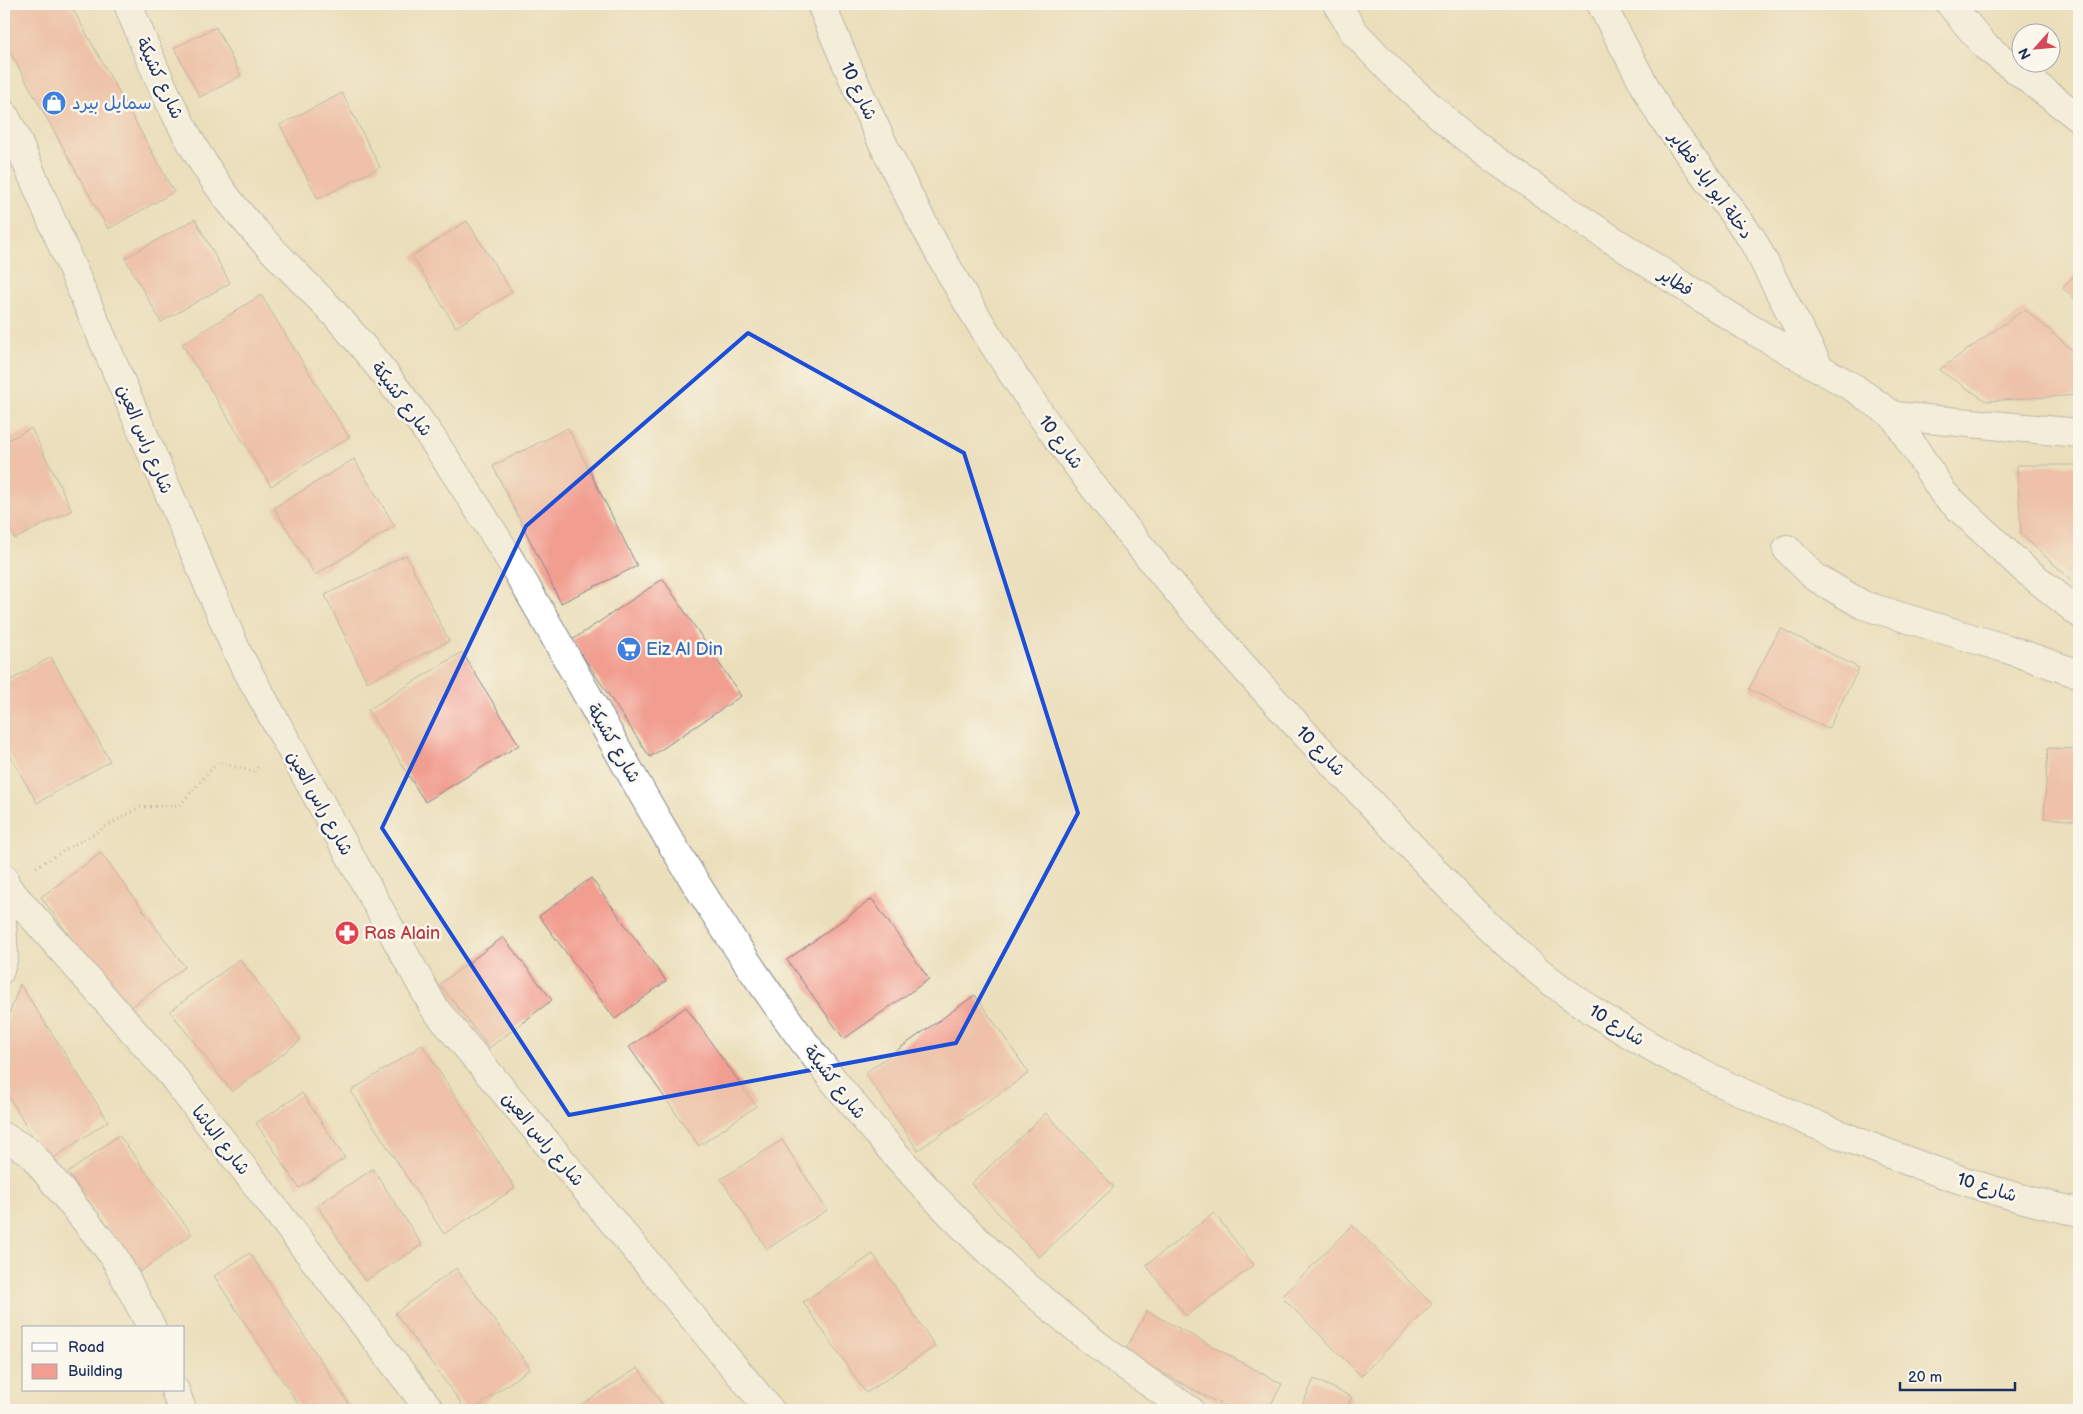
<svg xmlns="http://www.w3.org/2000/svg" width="2083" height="1414" font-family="'Balsamiq Sans','Playpen Sans Arabic',sans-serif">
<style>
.building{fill:#f19e90}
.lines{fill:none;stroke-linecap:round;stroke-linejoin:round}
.lane-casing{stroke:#83878c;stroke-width:20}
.street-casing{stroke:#83878c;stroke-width:30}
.path{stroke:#83878c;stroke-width:3;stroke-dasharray:1 4;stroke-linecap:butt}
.lane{stroke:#fff;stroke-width:18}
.street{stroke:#fff;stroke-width:28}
.marked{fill:none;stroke:#1d4ed8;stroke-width:4;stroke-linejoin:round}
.labels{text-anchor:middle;stroke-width:5;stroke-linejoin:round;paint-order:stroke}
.street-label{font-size:18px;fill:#1b2f5e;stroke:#fbf7ec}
.shop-label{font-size:18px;fill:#366cbe;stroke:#fbf7ec;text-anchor:start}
.health-label{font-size:18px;fill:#be3a42;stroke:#fbf7ec;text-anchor:start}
</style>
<rect width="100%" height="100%" fill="#fbf7ec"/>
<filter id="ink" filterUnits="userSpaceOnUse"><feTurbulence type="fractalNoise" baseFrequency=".02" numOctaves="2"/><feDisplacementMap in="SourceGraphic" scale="10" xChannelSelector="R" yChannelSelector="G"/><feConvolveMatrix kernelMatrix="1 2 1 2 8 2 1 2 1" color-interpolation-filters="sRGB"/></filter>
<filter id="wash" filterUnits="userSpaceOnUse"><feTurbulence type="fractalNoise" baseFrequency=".0096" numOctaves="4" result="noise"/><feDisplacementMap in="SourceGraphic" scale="20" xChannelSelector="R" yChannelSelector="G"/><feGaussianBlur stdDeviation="1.12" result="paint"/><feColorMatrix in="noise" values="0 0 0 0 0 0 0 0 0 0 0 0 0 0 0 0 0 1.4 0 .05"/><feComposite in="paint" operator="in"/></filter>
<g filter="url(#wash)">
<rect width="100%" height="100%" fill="#ebdfbb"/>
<g id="blocks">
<g class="building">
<path d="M14,4H70L174,192L108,229L4,41V10Z"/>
<path d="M216,27L241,76L200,97L174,48Z"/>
<path d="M342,93L380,167L318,199L280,125Z"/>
<path d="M195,219L230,283L161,322L125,258Z"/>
<path d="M467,221L512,292L456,327L412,256Z"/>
<path d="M2079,270V303L2063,288Z"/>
<path d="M261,295L349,437L271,486L182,344Z"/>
<path d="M2025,309L2079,356V395L1986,401L1939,370Z"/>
<path d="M31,428L72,510L15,539L4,516V442Z"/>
<path d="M568,428L637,566L561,603L493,466Z"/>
<path d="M354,459L395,526L315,575L274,508Z"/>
<path d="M2017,465H2079V587L2021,534Z"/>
<path d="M406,555L449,641L367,682L325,595Z"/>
<path d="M663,579L741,696L650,757L572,640Z"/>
<path d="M1780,628L1859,668L1828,729L1749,689Z"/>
<path d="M462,652L519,745L425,802L368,710Z"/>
<path d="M51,657L110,761L37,803L4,745V684Z"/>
<path d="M2048,748L2079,749V821L2044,818Z"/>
<path d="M101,853L185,967L125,1012L41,897Z"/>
<path d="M591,878L666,981L615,1019L539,916Z"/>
<path d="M872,899L929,979L844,1039L787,960Z"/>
<path d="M503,937L552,1000L489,1048L440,984Z"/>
<path d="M240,959L301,1040L232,1092L170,1011Z"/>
<path d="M20,984L108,1121L48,1162L4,1089V1029Z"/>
<path d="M975,995L1029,1073L918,1150L865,1073Z"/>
<path d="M686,1007L756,1106L699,1146L629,1047Z"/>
<path d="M422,1045L515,1188L444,1234L351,1091Z"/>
<path d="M302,1093L345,1158L299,1188L256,1123Z"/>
<path d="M1046,1113L1114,1187L1039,1257L971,1184Z"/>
<path d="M119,1135L192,1234L140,1272L68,1173Z"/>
<path d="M782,1140L827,1210L767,1249L721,1179Z"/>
<path d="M373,1169L422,1245L365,1281L317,1205Z"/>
<path d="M1214,1213L1254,1265L1186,1316L1146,1265Z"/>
<path d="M1352,1225L1432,1304L1361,1376L1282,1297Z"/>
<path d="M250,1253L353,1410H302L214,1276Z"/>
<path d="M873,1254L935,1346L866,1393L803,1302Z"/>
<path d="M456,1268L530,1368L473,1410H466L395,1313Z"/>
<path d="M1147,1311L1282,1384L1268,1410H1231L1124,1352Z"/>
<path d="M638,1368L666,1410H582L579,1406Z"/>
<path d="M1314,1379L1352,1397L1346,1410H1300Z"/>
</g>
</g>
</g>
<g filter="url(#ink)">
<use href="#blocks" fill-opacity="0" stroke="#83878c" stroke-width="1"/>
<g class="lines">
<defs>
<path id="lane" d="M4,974L9,957L5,885"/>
<g id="street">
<path d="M128,4C154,70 182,137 225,195C257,238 297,274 334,313C370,353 403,396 433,440C468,492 502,545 533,599C580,679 622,761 670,841C803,1064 969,1269 1190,1410"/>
<path d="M821,4C866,113 917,221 979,321C1086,495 1221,647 1362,794C1429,863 1492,940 1571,996C1655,1056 1750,1098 1846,1137C1921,1167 1999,1196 2079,1212"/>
<path d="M1337,4L1354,32L1394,74L1454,128L1487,154L1564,208L1683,286L1744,325L1854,388L1894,416L2079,433"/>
<path d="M1601,4L1661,116L1752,239L1819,367"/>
<path d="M1950,4L1985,46L2079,118"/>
<path d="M4,114L14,133L238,654L435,1009L770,1410"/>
<path d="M1894,416L1944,494L2022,567L2079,613"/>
<path d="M1787,549L1815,577L1863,605L2007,649L2073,672H2079"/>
<path d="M4,878L5,885L170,1073L430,1410"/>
<path d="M4,1137L30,1152L113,1255L152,1328"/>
<path d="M175,1390L182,1410"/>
</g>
</defs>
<use href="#lane" class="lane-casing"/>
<use href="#street" class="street-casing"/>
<path class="path" d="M36,867L140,807L180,805L218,762L254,772L260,764"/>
<use href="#lane" class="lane"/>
<use href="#street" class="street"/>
</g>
</g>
<path d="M0 0H2083V1414H0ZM748,333L964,453L1078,813L956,1043L569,1115L382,828L526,526Z" fill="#ebdfbb" fill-opacity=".55" fill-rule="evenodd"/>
<path class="marked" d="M748,333L964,453L1078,813L956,1043L569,1115L382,828L526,526Z"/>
<defs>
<symbol id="shop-disc" viewBox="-11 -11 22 22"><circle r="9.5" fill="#3f7fe0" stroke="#fbf7ec"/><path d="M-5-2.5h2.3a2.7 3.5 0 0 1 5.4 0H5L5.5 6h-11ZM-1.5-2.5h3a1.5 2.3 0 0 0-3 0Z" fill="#fff"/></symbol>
<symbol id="supermarket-disc" viewBox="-11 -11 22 22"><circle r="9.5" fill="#3f7fe0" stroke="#fbf7ec"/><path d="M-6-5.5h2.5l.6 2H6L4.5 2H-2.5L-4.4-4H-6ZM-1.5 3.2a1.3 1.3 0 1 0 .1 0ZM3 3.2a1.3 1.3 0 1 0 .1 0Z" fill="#fff"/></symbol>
<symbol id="pharmacy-disc" viewBox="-11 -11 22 22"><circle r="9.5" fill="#e0444e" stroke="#fbf7ec"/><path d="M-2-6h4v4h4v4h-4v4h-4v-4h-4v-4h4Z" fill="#fff"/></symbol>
</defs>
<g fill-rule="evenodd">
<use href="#shop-disc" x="40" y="89" width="28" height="28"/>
<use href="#supermarket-disc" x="615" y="635" width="28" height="28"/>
<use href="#pharmacy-disc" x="333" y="919" width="28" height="28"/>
</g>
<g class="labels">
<g class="street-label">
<text transform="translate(160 78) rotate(65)" y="6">شارع كشيكة</text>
<text transform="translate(859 91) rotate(65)" y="6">شارع 10</text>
<text transform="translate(1711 185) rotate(54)" y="6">دخلة ابو اياد فطاير</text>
<text transform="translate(1676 282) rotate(33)" y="6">فطاير</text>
<text transform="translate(402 399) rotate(53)" y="6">شارع كشيكة</text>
<text transform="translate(145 439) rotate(67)" y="6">شارع راس العين</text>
<text transform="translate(1061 442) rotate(54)" y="6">شارع 10</text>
<text transform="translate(614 743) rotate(60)" y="6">شارع كشيكة</text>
<text transform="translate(1321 751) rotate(46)" y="6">شارع 10</text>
<text transform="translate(320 803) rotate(61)" y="6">شارع راس العين</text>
<text transform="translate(1617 1025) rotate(32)" y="6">شارع 10</text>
<text transform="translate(835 1082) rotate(52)" y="6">شارع كشيكة</text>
<text transform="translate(543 1139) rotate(50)" y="6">شارع راس العين</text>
<text transform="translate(221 1140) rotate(52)" y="6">شارع الباشا</text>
<text transform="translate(1987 1187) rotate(17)" y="6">شارع 10</text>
</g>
<g class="shop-label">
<text x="72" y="109">سمايل بيرد</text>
<text x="646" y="655">Eiz Al Din</text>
</g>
<g class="health-label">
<text x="364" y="939">Ras Alain</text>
</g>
</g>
<rect width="2083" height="1414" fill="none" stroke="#fbf7ec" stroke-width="20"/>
<rect x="22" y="1326" width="162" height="65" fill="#fbf7ec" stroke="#a1a7b3"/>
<rect x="32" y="1343" width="25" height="8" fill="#ffffff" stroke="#a1a7b3"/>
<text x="68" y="1352" font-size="15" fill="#1b2f5e">Road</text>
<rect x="32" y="1364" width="25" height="15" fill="#f19e90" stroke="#a1a7b3"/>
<text x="68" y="1376" font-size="15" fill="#1b2f5e">Building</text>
<g transform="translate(2036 48) rotate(243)"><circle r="24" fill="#fbf7ec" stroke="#a1a7b3"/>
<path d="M0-4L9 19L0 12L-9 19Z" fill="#d1495b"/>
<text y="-8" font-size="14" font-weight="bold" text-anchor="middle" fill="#1b2f5e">N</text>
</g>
<path d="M1900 1382v8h115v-8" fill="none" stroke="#1b2f5e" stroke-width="2.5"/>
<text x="1908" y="1382" font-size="15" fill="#1b2f5e" stroke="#fbf7ec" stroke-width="4" paint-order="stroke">20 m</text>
</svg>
